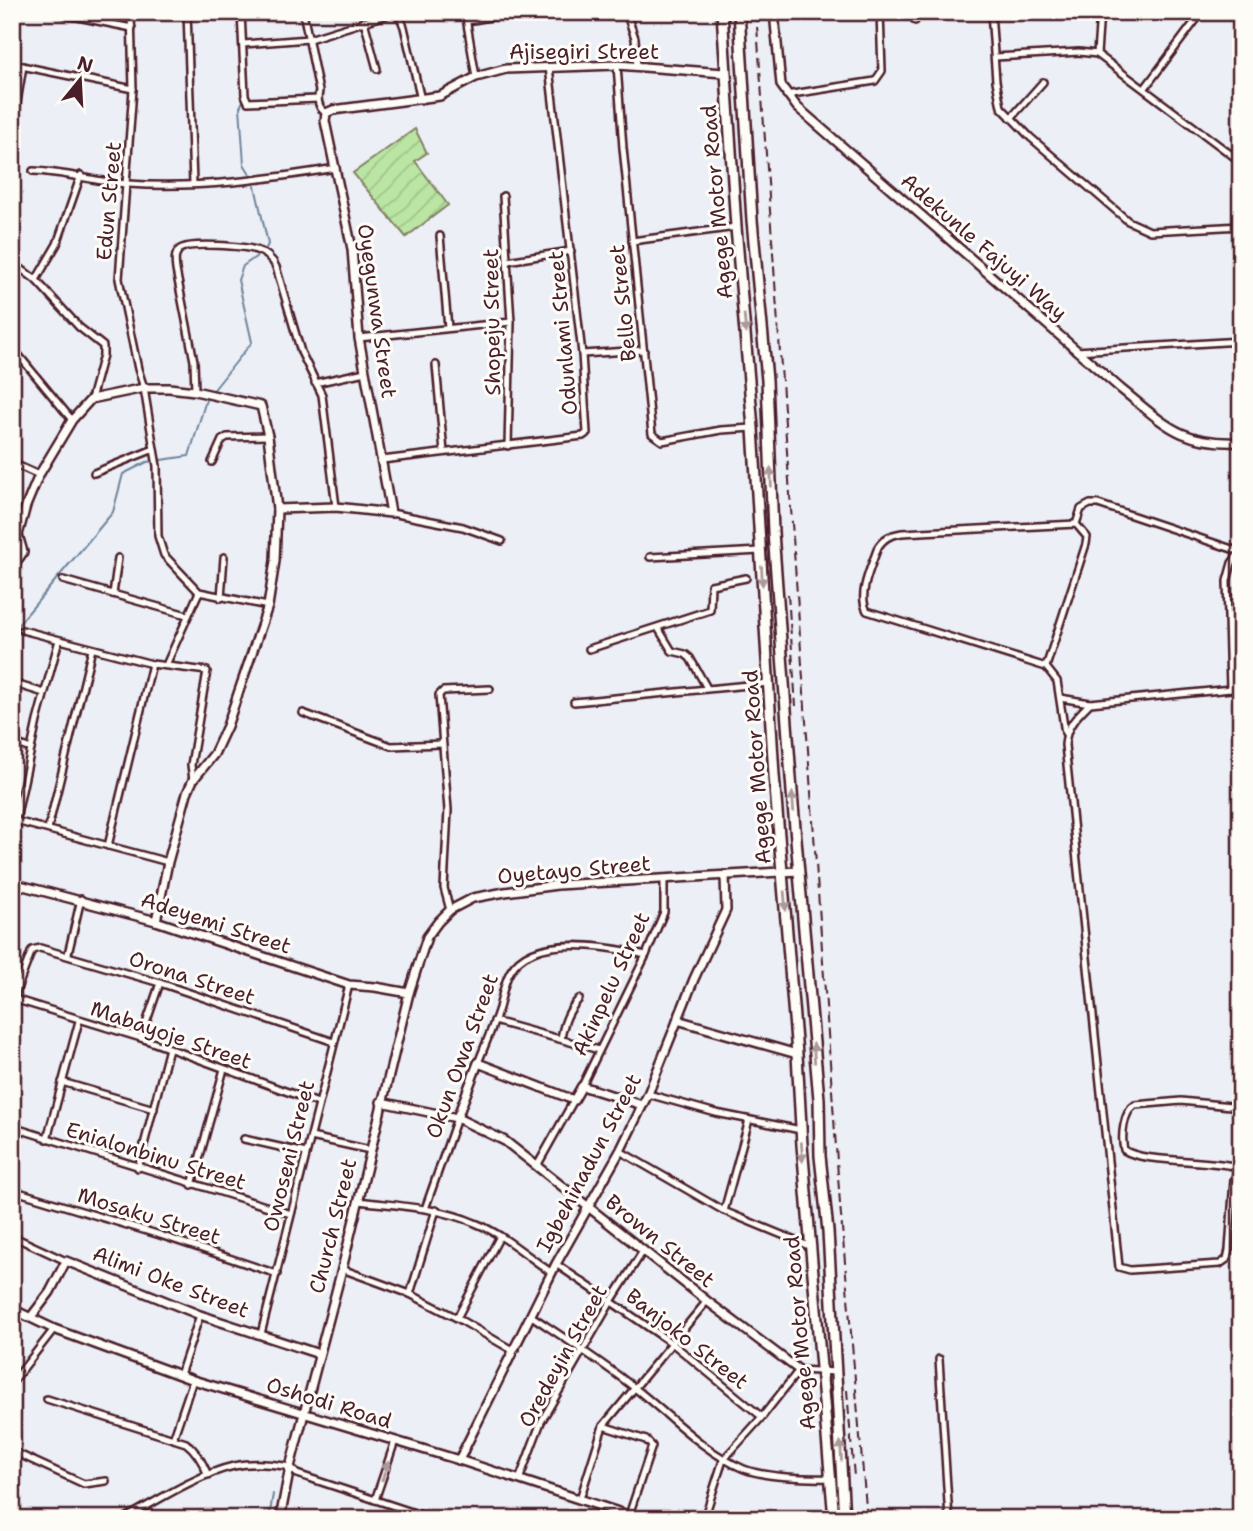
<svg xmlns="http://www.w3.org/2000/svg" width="1253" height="1531" font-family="'Shantell Sans',sans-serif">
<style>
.garden{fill:url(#garden-furrows);stroke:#828266;stroke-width:2}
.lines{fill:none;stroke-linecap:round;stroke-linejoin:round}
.stream{stroke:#6f859d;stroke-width:2}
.minor-casing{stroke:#4a1f2b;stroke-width:10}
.tertiary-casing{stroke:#4a1f2b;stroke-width:12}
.trunk-casing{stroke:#4a1f2b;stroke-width:14}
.minor{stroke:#fdfcf7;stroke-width:5}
.tertiary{stroke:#fdfcf7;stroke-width:7}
.trunk{stroke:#fdfcf7;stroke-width:9}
.rail{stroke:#4a1f2b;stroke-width:2;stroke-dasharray:10 5;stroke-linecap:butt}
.oneway{fill:#ac999b}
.labels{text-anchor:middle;stroke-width:6;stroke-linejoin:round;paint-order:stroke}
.street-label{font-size:21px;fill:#4a1f2b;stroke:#fdfcf7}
</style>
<defs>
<pattern id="garden-furrows" width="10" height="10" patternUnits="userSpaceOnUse" patternTransform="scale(1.75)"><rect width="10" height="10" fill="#bae5a2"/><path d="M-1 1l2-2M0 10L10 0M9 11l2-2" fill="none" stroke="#a1c48c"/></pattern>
</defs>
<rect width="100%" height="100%" fill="#eceff5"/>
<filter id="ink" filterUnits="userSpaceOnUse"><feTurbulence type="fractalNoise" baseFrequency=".0143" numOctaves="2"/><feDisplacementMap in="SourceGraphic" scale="14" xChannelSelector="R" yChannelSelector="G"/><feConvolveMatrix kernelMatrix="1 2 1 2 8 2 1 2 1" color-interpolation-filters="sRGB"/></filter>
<g filter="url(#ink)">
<path class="garden" d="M415,129L427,153L415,161L448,205L406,237L353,173Z"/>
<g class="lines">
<g class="stream">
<path d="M299,12L304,32"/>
<path d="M248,99L313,95L315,91L308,51"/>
<path d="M243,101L240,107L244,164L252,177"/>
<path d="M255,186L268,244L265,251"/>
<path d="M212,392L252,342L238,280L243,266L257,256"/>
<path d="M12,632L113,512L123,474L147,462L189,456L206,400"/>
<path d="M269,1519L273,1494"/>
</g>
<defs>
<g id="minor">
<path d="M53,12L132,28"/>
<path d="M131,12L133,89L119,279L138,369L144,388L154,449L157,466L158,536L164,555L199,592L268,606"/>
<path d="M187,12L193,184"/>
<path d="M241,12L245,95L248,102L318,99"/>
<path d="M303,12L319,91C317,100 318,108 326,113"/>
<path d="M398,12L404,27L421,100"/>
<path d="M465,12L476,77"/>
<path d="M626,12L635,38L637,66"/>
<path d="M915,12V21"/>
<path d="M991,12L996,81L1001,107L1030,137L1128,221L1150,231L1241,226"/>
<path d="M1230,12L1241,20"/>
<path d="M364,21L377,69"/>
<path d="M467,21L520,12"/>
<path d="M243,44L309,39L396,12"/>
<path d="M1097,54L1100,12"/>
<path d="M995,57L1079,52L1097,54L1241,162"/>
<path d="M12,64L133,89"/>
<path d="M617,65L623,148L652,434L662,441L721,430L753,428"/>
<path d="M1145,88L1202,12"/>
<path d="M786,95L875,81L882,71L880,12"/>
<path d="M1011,118L1043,82"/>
<path d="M12,133L23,66"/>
<path d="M33,171C66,172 96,182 128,184C198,189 268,179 336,168"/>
<path d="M503,196L511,322L508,446"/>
<path d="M440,236L448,328"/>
<path d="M632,241L736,227"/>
<path d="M507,261L571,251"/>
<path d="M12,262L36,280L79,327L103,346V355L91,399"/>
<path d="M36,280L57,244L81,175"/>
<path d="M359,338L511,322"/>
<path d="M12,347L72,420"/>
<path d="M1076,351L1241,341"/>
<path d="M582,354L644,350"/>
<path d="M436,365L444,452"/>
<path d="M315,383L365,372"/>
<path d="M195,391L194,361L176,270C175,262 174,254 180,249C190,242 244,246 256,250C266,253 272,258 276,267L301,352L322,395L336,507"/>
<path d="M382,460L583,436L587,433L582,354L549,67"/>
<path d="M212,462L222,440L227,437L268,436"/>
<path d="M12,463L39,475"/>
<path d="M94,473L154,449"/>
<path d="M391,513L463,527L502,541"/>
<path d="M1076,524L1081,509L1090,504H1098L1241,552"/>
<path d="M650,557L760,551"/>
<path d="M63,580L187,615"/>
<path d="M113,594L118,558"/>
<path d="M221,598L224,557"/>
<path d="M658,628L672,651L685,654L690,658L707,688"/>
<path d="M22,630L152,664L207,671L191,765L193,780"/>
<path d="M589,649L710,610L711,585L746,578"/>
<path d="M166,665L199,592"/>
<path d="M1046,667L1086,544L1087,537L1076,524L902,533C890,535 884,538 878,547C872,565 857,594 867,611L1046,667L1057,681L1065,733"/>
<path d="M12,683L44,693"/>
<path d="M1241,688L1090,703C1077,716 1066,726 1065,745L1119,1267L1130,1270L1220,1264L1227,1259L1229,1250L1234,1179L1241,1170"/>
<path d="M1230,689L1227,581L1232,563L1240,552"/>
<path d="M1060,698L1090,703"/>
<path d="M574,702L769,683"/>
<path d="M303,713L391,746L442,744"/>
<path d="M12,742L31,749"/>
<path d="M16,821L168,862"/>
<path d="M48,829L92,649"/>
<path d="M12,838L37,721L59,640"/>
<path d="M108,846L152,664"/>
<path d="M450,910L444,888L448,810L439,695L443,691L490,689"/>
<path d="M68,954L81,899"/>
<path d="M14,999L141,1038L318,1103"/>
<path d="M12,1002L32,950L40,948L160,983L334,1042"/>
<path d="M494,1021L599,1050"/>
<path d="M141,1038L160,983"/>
<path d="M561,1038C564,1022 568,1011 579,999"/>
<path d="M478,1063C485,1045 493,1027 499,1008C502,997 504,982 510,972C532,932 610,947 646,955"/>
<path d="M62,1082L154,1109"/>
<path d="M582,1086L646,955L664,912V879"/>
<path d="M648,1094L716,1113L801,1130"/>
<path d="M1241,1107L1181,1101L1135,1105C1123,1112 1121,1137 1124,1150C1145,1164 1210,1158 1241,1168"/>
<path d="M12,1127L291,1214"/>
<path d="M311,1137L370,1150"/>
<path d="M47,1139L79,1021"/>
<path d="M244,1139L306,1153"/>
<path d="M620,1151L724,1211L811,1247"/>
<path d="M537,1166L574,1100"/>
<path d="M138,1168L169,1048"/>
<path d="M192,1185L224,1069"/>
<path d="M12,1190L160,1235L277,1274"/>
<path d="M358,1201C397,1206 438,1207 475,1223C503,1234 527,1256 552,1273"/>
<path d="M425,1209L457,1118"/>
<path d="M724,1211L749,1120"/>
<path d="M12,1236L66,1261"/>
<path d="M556,1264L673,1344L762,1417"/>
<path d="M342,1269L410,1294L457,1318L512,1350"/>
<path d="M410,1294L436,1210"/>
<path d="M530,1315C566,1339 602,1362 636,1389C670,1416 704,1452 744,1469C764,1477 808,1479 830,1478"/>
<path d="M457,1318L500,1236"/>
<path d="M261,1334L349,985"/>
<path d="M939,1359L949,1519"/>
<path d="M180,1375L200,1315"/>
<path d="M12,1383L54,1329"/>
<path d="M47,1399L186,1443C197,1451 203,1463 208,1475"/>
<path d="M603,1426L646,1440L652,1446L629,1515"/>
<path d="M173,1439L193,1380"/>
<path d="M12,1451L84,1484L106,1481"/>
<path d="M519,1480L541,1422L612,1300L643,1251"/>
<path d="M580,1499L603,1426L707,1301"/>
<path d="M375,1500L395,1441"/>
<path d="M12,1515L20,1519"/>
<path d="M124,1519C157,1501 198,1474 234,1466C252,1462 272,1464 290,1467L297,1474L433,1519"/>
<path d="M704,1519L723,1460L762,1417L799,1370L836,1372"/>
</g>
<g id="tertiary">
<path d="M774,12L781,85L797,107L1121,389C1165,424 1180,445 1241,442"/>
<path d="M277,509L336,507L391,513L359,338L352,249L325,121L326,113L333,110L440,96L476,77L506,69L617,65L724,73"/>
<path d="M12,568L23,552L18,535L26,506L39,475L72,420L91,399L144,388H169L195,391L261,406L268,436L277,509L275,561L268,606L227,726L214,754L193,780L187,793L168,862L156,921"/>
<path d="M12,883L156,921L349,985L375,987L409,993"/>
<path d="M677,1020L797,1054"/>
<path d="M381,1102L457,1118L505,1141L707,1301L799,1370"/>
<path d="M457,1118L478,1063L574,1100L582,1086L642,1105"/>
<path d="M12,1309L54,1329L193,1380L459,1460L640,1519"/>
<path d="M31,1317L50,1292L66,1261L200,1315L319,1354"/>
<path d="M459,1460L556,1264L620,1151L648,1094L694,979L726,910L725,875"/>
<path d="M280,1519L290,1467L342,1269L409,993L427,937L438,922L450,910L473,898L505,892L557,885L799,871"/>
</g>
<g id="trunk">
<path d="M722,12L736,227L753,428L774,775L797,1054L802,1145L834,1519"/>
<path d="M739,12L752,220L767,380L773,532L793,805L819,1099L820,1156L828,1231L844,1519"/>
</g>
</defs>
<use href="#minor" class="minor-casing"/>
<use href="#tertiary" class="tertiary-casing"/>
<use href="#trunk" class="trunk-casing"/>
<use href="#minor" class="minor"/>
<use href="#tertiary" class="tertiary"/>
<use href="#trunk" class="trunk"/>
<g class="rail">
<path d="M756,12L840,1204L867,1519"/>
<path d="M788,594L796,706"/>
<path d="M847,1390L854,1477"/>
</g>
</g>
<defs><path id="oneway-solid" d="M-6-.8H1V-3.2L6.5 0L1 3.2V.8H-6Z" transform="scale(1.75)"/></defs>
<g class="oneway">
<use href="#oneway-solid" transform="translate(745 324) rotate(85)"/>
<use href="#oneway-solid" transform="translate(771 477) rotate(-92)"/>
<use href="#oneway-solid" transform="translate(762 576) rotate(87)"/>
<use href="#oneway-solid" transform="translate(793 802) rotate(-94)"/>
<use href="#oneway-solid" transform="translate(785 901) rotate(85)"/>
<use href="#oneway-solid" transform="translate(814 1053) rotate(-94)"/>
<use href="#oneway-solid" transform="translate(802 1152) rotate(86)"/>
<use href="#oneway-solid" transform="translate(841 1451) rotate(-93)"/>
<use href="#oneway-solid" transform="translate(385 1471) rotate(-72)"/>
</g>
</g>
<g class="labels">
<g class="street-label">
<text x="584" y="59">Ajisegiri Street</text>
<text transform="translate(109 201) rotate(-85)" y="7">Edun Street</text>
<text transform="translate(717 202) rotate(-95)" y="7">Agege Motor Road</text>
<text transform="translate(984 247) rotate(41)" y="7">Adekunle Fajuyi Way</text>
<text transform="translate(623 303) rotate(-96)" y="7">Bello Street</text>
<text transform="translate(377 311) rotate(82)" y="7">Oyegunwa Street</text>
<text transform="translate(492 322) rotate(-91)" y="7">Shopeju Street</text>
<text transform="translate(563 333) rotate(-95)" y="7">Odunlami Street</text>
<text transform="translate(757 767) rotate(-94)" y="7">Agege Motor Road</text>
<text transform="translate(574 870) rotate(-5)" y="7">Oyetayo Street</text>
<text transform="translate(216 923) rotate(18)" y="7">Adeyemi Street</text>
<text transform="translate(192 978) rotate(18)" y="7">Orona Street</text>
<text transform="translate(611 984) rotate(-65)" y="7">Akinpelu Street</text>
<text transform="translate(171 1035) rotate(19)" y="7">Mabayoje Street</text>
<text transform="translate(462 1056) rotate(-70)" y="7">Okun Owa Street</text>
<text transform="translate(156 1156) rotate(17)" y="7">Enialonbinu Street</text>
<text transform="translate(289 1156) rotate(-76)" y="7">Owoseni Street</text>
<text transform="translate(589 1163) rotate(-62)" y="7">Igbehinadun Street</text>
<text transform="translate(149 1216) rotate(17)" y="7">Mosaku Street</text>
<text transform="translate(333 1226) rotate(-76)" y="7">Church Street</text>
<text transform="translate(660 1241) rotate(39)" y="7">Brown Street</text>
<text transform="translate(171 1282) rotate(21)" y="7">Alimi Oke Street</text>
<text transform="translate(800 1333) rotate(-95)" y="7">Agege Motor Road</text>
<text transform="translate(687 1339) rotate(38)" y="7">Banjoko Street</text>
<text transform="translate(563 1356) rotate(-61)" y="7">Oredeyin Street</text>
<text transform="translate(329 1403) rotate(17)" y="7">Oshodi Road</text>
</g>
</g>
<rect width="1253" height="1531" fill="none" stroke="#fdfcf7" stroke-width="42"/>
<rect x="21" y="21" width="1211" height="1489" fill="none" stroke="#4a1f2b" stroke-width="2.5" filter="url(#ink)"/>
<g transform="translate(80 80) rotate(18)" stroke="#fdfcf7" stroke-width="5" paint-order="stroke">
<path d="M0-5L12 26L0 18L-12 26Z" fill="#4a1f2b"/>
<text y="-10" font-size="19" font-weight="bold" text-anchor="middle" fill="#4a1f2b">N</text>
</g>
</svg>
